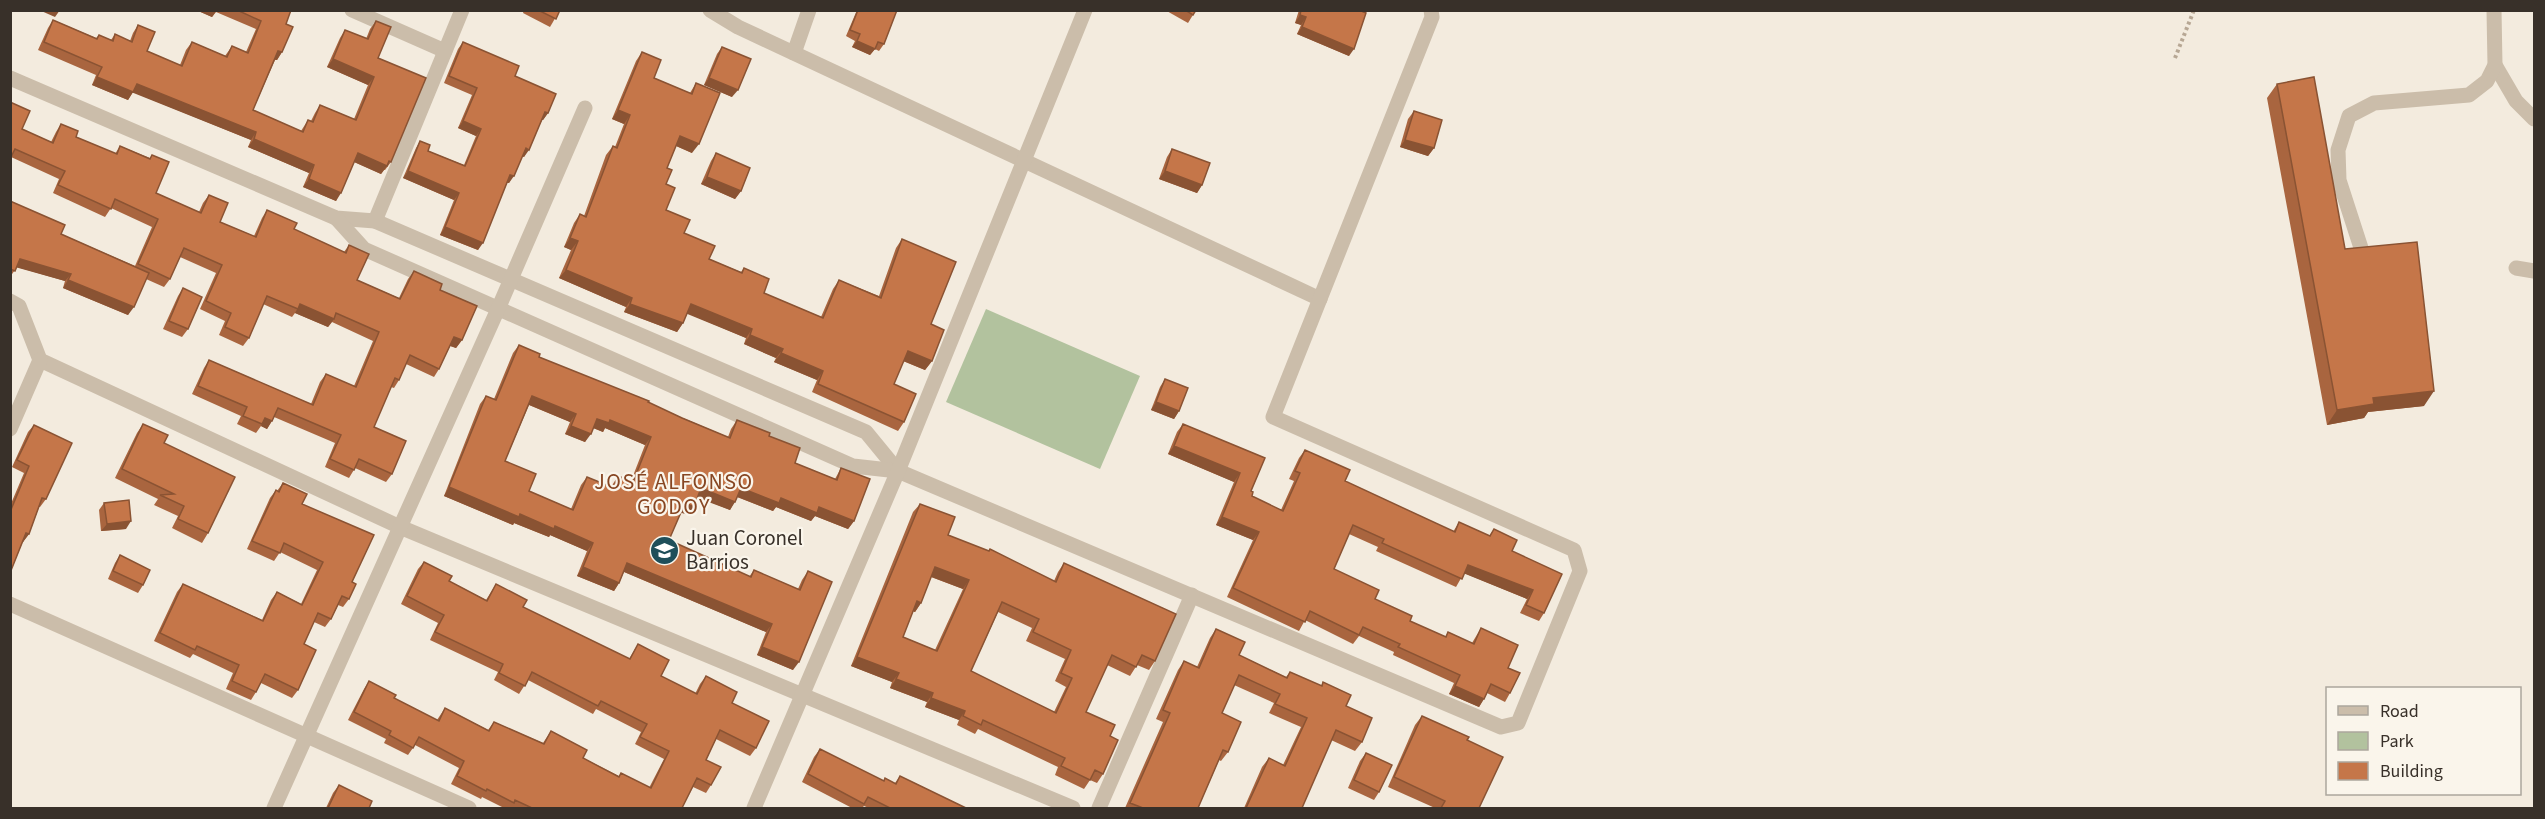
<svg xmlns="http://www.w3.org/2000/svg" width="2545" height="819" font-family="'Source Sans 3',sans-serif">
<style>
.green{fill:#b2c29e}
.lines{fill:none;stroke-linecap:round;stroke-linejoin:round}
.path{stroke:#b7a794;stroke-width:4;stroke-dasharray:3 3;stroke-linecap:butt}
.minor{stroke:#cbbdaa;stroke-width:15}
.wall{fill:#a9653f;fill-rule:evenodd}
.shaded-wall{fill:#8a5333}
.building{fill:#c57649;stroke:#8a5333;stroke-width:1.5;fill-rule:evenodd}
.labels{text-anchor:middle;stroke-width:4.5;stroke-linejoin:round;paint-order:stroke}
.poi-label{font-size:21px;fill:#383029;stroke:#faf5eb;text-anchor:start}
.neighbourhood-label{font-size:22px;letter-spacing:1.5px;fill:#874622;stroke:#faf5eb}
</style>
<rect width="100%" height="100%" fill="#f3ebde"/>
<path class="green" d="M986,309L1140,376L1100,469L946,402Z"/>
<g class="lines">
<path class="path" d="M2175,58L2194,10"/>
<g class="minor">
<path d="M352,10L445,51"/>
<path d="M710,10L738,27L1320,299"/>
<path d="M794,53L809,10"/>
<path d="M2495,65L2516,101L2534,119"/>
<path d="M10,78L336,218L375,221L866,432L898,471"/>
<path d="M336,218L364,249L853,466L898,471L1501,727L1518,723L1580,571L1574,550L1273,417L1432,17L1431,10"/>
<path d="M375,221L462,10"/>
<path d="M2362,251L2339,180L2338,150L2349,116L2374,103L2469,95L2487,81L2495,65L2494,10"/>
<path d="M2516,268L2534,271"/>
<path d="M10,301L19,306L40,360L400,527L1073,808"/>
<path d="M10,429L40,360"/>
<path d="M10,604L469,808"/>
<path d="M274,808L498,309L585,108"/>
<path d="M754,808L898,471L1085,10"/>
<path d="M1099,808L1192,595"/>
</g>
</g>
<g class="wall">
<path d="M196,10H291L286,24L282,52L277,60H275L253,110L301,131L308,120L311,121L315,113L320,105L354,119L368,85L327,67L340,38L345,30L366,39L370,29L376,21L378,58L391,162L385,170H384L381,174L354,162L336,201L303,187L309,173L248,147L251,140L133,92L128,100L92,85L96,75L38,50L48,28L53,20L96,38L99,35L111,40L115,34L130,41L133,33L138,25L147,51L180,65L186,50L192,42L225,56L232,46L246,52L256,29L216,12L212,17Z"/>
<path d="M524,10H560L550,27L523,13Z"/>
<path d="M857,10H897L884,44L879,51L875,49L870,55L852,47L855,41L846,36Z"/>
<path d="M1165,10H1196L1188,23Z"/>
<path d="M1299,10H1359L1349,56L1297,34L1301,25L1295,23Z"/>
<path d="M463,42L515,76L548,113L543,120H542L524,157L522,156L509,183H507L478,250L440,235L454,200L403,178L416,148L420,141L428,151L464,165L476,136L458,128L472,95L444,83L458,49Z"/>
<path d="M722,47L732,97L704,85L717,54Z"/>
<path d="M642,52L654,78L690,93L696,83L692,153L676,146L667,168L666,210L684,233L709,259L741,272L744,268L764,293L821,317L833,289L839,280L879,296L896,248L902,239L931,324L932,361L925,370L903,361L894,384L904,422L898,431L812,392L817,380L774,362L776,358L744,344L746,338L687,313L683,323L677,332L624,312L626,307L559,278L571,250L564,247L574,223L580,214L584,216L606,155L613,146L615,147L624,124L612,119L636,61Z"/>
<path d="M2277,84L2345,249L2424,406L2368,412L2364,418L2327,425L2267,98Z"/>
<path d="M1414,111L1434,148L1428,156L1400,147L1408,119Z"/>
<path d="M61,124L76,137L115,154L120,146L150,158L152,155L156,193L199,212L203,203L209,195L220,222L254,236L262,218L267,210L294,229L344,252L349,245L357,280L399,298L408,279L414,271L440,290L462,340L456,348L450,346L439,369L434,377L406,364L399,380L394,388L391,387L374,427L392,474L386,482L355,468L349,478L325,467L335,443L274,417L267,429L261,426L256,433L237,424L241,416L192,394L204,368L209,360L311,404L320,382L326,374L354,386L373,341L332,322L328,327L295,313L292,317L263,304L249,338L243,346L219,335L225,321L200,309L216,273L180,257L170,279L164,287L146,279L128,315L63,288L65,281L17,267L10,277V201L61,234L135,266L152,227L111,208L105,217L53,193L59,179L11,157L22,129L51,142L56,132Z"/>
<path d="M1172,149L1202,185L1197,193L1159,179L1167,157Z"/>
<path d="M716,153L741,191L735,199L701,184L711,161Z"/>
<path d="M183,288L188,329L182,337L163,329L178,296Z"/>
<path d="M519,345L539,357L728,437L731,429L737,420L769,436L795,463L835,479L841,468L854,521L848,529L815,516L811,521L776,507L773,511L737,497L730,510L698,497L688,515L681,512L669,540L749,577L754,570L798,589L802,580L808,571L793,670L757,655L766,632L624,572L619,583L614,591L577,576L587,551L550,535L549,537L514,523L513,525L444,496L480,404L486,396L494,399L513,353ZM529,405L570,422L565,434L585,442L593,428L603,432L605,428L645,445L631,481L618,476L611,487L587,477L581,485L571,509L529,491L505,461Z"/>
<path d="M1165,379L1179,411L1174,419L1151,410L1160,387Z"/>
<path d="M143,424L164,443L208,533L202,543L172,528L178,516L154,505L158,499L115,478L137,433Z"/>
<path d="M1183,424L1265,458L1251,491L1252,496L1281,510L1294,481L1289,479L1299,458L1305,450L1345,481L1453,532L1459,522L1489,536L1494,529L1512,551L1544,613L1539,621L1520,613L1527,599L1464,573L1456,587L1376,551L1378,547L1349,534L1334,569L1375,599L1410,621L1445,637L1448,632L1472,643L1481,628L1508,668L1510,693L1505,702L1487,693L1479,707L1449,694L1454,683L1393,655L1394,652L1359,636L1353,644L1305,620L1299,631L1227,597L1253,540L1216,525L1234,482L1168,454L1177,432Z"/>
<path d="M34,425L46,499L40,507H39L29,534L23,542V541L10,573V506L24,473L12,467L28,432Z"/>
<path d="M283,483L302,504L352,582L349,599L343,607L338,605L331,619L325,627L314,622L304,644L298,690L292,698L261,683L256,692L251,700L226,689L233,673L193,654L190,658L154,641L177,592L183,584L262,620L271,600L277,592L301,604L317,570L280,552L274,561L247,549L270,498L276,490L277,491Z"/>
<path d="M104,503L126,529L101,531L99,510Z"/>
<path d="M920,504L948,535L1054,581L1058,572L1064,563L1155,661L1149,670L1137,665L1130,676L1107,665L1086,712L1110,736L1103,774L1097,783L1090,780L1084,789L1055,775L1058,767L978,729L975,734L957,725L959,720L925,707L927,702L890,688L892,682L851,666L913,512ZM931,577L963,589L935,650L903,637L913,611L915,612L921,603ZM998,612L1032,628L1026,641L1065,659L1055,681L1066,687L1054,712L971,671Z"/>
<path d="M120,555L143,585L138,593L108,579L115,563Z"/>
<path d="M424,562L449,581L486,600L496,584L523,607L629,659L638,644L661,676L695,694L700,684L706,676L732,703L756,748L750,756L716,739L706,760L711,785L706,793L693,787L682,808H504L482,797L481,799L451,784L459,768L415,745L408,755L384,743L386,739L348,720L364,689L369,681L394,698L437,720L445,708L488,730L494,722L543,743L551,731L583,758L619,776L621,773L649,788L664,759L635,744L641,732L596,709L593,714L528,680L519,694L494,680L498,672L430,640L438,623L401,604L418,569Z"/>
<path d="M1216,629L1239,655L1286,677L1290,672L1321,686L1323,682L1346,706L1362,742L1355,751L1331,740L1302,808H1244L1262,767L1269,758L1283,765L1301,727L1269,713L1274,703L1234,685L1222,713L1228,752L1221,761L1219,760L1198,808H1125L1163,722L1156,719L1178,670L1184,661L1197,667L1210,638Z"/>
<path d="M1422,716L1467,740L1479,808H1435L1388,787L1415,725Z"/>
<path d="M820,749L883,781L895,783L900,776L966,808H869L864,806L862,808H852L802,782L814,757Z"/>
<path d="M1366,753L1379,792L1374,800L1348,788L1360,761Z"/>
<path d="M339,785L369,808H326L333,793Z"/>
</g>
<g class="shaded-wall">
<path d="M39,10H60L55,17Z"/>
<path d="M196,10H217L212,17Z"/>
<path d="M1300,15L1306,17L1301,25L1295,23Z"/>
<path d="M1302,27L1354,49L1349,56L1297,34Z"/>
<path d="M857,41L875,49L870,55L852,47Z"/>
<path d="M278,51L282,52L277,60L273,59Z"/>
<path d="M333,59L374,77L368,85L327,67Z"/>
<path d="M97,77L133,92L128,100L92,85Z"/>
<path d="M709,78L738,90L732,97L704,85Z"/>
<path d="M137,84L256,132L251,140L131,92Z"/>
<path d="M618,110L630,115L624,124L612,119Z"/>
<path d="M545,112L548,113L543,120L540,119Z"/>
<path d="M463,121L481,129L476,136L458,128Z"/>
<path d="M680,136L699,144L692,153L674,145Z"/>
<path d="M254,139L314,165L309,173L248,147Z"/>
<path d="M1405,140L1434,148L1428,156L1400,147Z"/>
<path d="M526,148L529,150L524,157L521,155Z"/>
<path d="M358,153L387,166L381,174L352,161Z"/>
<path d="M408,171L459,193L454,200L403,178Z"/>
<path d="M1165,171L1202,185L1197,193L1159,179Z"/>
<path d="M510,175L514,176L509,183L506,182Z"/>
<path d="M707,177L741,191L735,199L701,184Z"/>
<path d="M309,179L341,193L336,201L303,187Z"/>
<path d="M445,227L483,243L478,250L440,235Z"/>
<path d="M570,238L578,241L571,250L564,247Z"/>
<path d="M20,259L71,274L65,281L15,267Z"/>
<path d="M566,270L632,298L626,307L559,278Z"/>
<path d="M68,280L134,307L128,315L63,288Z"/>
<path d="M300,304L334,319L328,327L295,313Z"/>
<path d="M630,304L683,323L677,332L624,312Z"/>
<path d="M691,304L752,329L746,338L685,313Z"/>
<path d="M750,335L783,349L776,358L744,344Z"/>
<path d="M454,337L462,340L456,348L448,345Z"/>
<path d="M908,351L932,361L925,370L901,360Z"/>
<path d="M781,353L823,371L817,380L774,362Z"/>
<path d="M2434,391L2424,406L2368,412L2364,418L2327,425L2337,410L2373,398Z"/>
<path d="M532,396L576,414L570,422L527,404Z"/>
<path d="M1156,402L1179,411L1174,419L1151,410Z"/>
<path d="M265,418L272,421L267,429L261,426Z"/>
<path d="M597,419L610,420L651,437L645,445L605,428L603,432L591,427Z"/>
<path d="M571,426L591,434L585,442L565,434Z"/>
<path d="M1174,446L1240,473L1234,482L1168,454Z"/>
<path d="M449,487L520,514L555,526L593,543L587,551L550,535L549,537L514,523L513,525L444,496Z"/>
<path d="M701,488L735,502L730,510L695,497Z"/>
<path d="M741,488L781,498L819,507L854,521L848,529L815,516L811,521L776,507L773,511L735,496Z"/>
<path d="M685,503L694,507L688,515L679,512Z"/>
<path d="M1222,517L1259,532L1253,540L1216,525Z"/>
<path d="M131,521L126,529L101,531L107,524Z"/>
<path d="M26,533L29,534L23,542L20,541Z"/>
<path d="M627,563L772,624L766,632L622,571Z"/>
<path d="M1468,565L1533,590L1527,599L1463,573Z"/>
<path d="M583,567L619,583L614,591L577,576Z"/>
<path d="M935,567L969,580L963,589L929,576Z"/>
<path d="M917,601L921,603L915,612L910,610Z"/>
<path d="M762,647L799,662L793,670L757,655Z"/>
<path d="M857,657L899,673L892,682L851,666Z"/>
<path d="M896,679L933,693L927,702L890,688Z"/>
<path d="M1455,686L1484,699L1479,707L1449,694Z"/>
<path d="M931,698L965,711L959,720L925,707Z"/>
</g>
<g class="building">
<path d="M237,10H291L286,24L293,27L282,52L278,51L253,110L303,132L308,120L313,122L320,105L356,120L374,77L333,59L345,30L368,39L376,21L391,27L378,58L426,78L391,162L389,161L387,166L358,153L341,193L309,179L314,165L254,139L256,132L137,84L133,92L97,77L102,67L44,42L53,20L97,39L99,35L113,41L115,34L132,42L138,25L155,32L147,51L182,66L192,42L227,57L232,46L248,53L261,21Z"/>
<path d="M538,10H560L556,19Z"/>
<path d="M858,10H897L884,44L878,42L875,49L857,41L860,34L850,30Z"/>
<path d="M1185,10H1196L1193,15Z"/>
<path d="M1301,10H1359L1366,13L1354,49L1302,27L1306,17L1300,15Z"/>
<path d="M463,42L519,66L515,76L556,94L548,113L545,112L529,150L526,148L514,176L510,175L483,243L445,227L459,193L408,171L420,141L430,145L428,151L465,166L481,129L463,121L477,88L449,76Z"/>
<path d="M722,47L751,59L738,90L709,78Z"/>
<path d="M642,52L661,60L654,78L692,94L696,83L720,93L699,144L680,136L667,168L672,170L666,184L675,188L666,210L690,220L684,233L715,246L709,259L742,273L744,268L769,279L764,293L823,318L839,280L881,298L902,239L956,262L931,324L944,330L932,361L908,351L894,384L916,394L904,422L818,384L823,371L781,353L783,349L750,335L752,329L691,304L683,323L630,304L632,298L566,270L578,241L570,238L580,214L586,217L613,146L617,148L630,115L618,110Z"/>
<path d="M2314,77L2345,249L2417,242L2434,391L2373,398L2374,404L2337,410L2277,84Z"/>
<path d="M10,102L30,111L22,129L53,143L61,124L78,131L76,137L117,154L120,146L150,159L152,155L169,162L156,193L201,213L209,195L228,203L220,222L256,237L267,210L297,223L294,229L346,253L349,245L369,254L357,280L400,299L414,271L442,284L440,290L477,306L462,340L454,337L439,369L410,355L399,380L395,378L374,427L406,441L392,474L359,459L354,470L330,459L341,435L278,408L272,421L265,418L262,424L243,416L247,407L198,386L209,360L313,405L326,374L356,387L379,332L336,313L334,319L300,304L298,309L267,296L249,338L225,327L231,313L206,301L222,265L184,248L170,279L138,264L158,219L115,199L111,209L58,185L65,171L15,149L10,159Z"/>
<path d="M1414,111L1442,120L1434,148L1405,140Z"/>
<path d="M1172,149L1210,163L1202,185L1165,171Z"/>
<path d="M716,153L750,168L741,191L707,177Z"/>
<path d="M10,201L65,225L61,234L149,273L134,307L68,280L71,274L20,259L15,271L10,269Z"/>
<path d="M183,288L202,297L188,329L169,321Z"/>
<path d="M519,345L540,354L539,357L649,401L648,402L682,418L730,438L737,420L770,433L769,436L800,448L795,463L837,480L841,468L870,479L854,521L819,507L817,513L781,498L779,503L741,488L735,502L701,488L694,507L685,503L669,540L751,577L754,570L800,590L808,571L832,582L799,662L762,647L772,624L627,563L619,583L583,567L593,543L555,526L554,529L520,514L519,517L449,487L486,396L496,400ZM532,396L576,414L571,426L591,434L597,419L609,423L610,420L651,437L633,482L618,476L614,488L587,477L573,510L529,491L536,474L505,461Z"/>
<path d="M1165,379L1188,388L1179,411L1156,402Z"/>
<path d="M143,424L168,435L164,443L235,477L208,533L178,519L184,506L160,495L174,494L122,469Z"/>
<path d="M1183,424L1265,458L1251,491L1253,492L1252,496L1283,511L1300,473L1295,471L1305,450L1350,470L1345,481L1455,532L1459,522L1490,536L1494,529L1517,540L1512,551L1562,574L1544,613L1526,605L1533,590L1468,565L1462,579L1382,543L1384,539L1353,525L1334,569L1379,590L1375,599L1412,616L1410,621L1446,637L1448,632L1474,644L1481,628L1518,645L1508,668L1520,673L1510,693L1491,684L1484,699L1455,686L1460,675L1398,647L1400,644L1363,627L1359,635L1310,611L1305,622L1233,588L1259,532L1222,517L1240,473L1174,446Z"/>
<path d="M34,425L72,443L46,499L42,498L29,534L26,533L10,573V512L29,466L17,460Z"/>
<path d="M283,483L307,494L302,504L374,535L352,582L356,584L349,599L342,596L331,619L318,613L304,644L316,650L298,690L265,674L256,692L232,681L239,665L197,646L195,650L160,633L183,584L263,621L277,592L302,605L323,562L284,543L280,553L252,541L276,490L279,492Z"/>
<path d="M129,500L131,521L107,524L104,503Z"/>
<path d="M920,504L955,517L948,535L989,551L990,549L1056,582L1064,563L1176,614L1155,661L1142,655L1136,667L1112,655L1086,712L1115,725L1110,736L1118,740L1103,774L1095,770L1090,780L1061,766L1065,758L983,720L981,725L963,716L965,711L931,698L933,693L896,679L899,673L857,657ZM935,567L969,580L937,651L903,637L917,601L921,603ZM1002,602L1039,619L1033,632L1071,650L1061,673L1072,678L1056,713L971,671Z"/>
<path d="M120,555L150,570L143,585L113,571Z"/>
<path d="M424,562L452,576L449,581L487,601L496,584L527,600L523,607L630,659L638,644L669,660L661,676L697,694L706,676L737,692L732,703L769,721L756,748L720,730L706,760L721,767L711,785L697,778L682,808H532L515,800L514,803L487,789L486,791L457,776L464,761L419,737L413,748L389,735L391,731L354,712L369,681L396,695L394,698L439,721L445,708L489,731L494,722L544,744L551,731L587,750L583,758L619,777L621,773L651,788L669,751L640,737L647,724L601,701L598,706L532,672L525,686L499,673L503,664L435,632L444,615L407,596Z"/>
<path d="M1216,629L1245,642L1239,655L1287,678L1290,672L1322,686L1323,682L1351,695L1346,706L1372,718L1362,742L1336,730L1302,808H1246L1269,758L1285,766L1307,718L1275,704L1280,694L1239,675L1222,713L1241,722L1228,752L1223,750L1198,808H1143L1130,803L1170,713L1163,710L1184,661L1199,668Z"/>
<path d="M1422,716L1469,737L1467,740L1503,757L1479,808H1441L1445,801L1394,777Z"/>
<path d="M820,749L884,781L885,778L896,784L900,776L966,808H890L868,797L864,804L808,774Z"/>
<path d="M1366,753L1392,765L1379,792L1354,780Z"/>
<path d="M339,785L372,801L369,808H328Z"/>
</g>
<defs>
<symbol id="school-disc" viewBox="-11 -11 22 22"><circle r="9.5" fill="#1f4f5a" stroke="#faf5eb"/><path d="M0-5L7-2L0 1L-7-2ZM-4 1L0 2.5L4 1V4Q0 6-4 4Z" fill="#fff"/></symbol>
</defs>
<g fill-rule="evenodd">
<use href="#school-disc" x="648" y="534" width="33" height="33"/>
</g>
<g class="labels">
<g class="poi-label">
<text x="686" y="545">Juan Coronel<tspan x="686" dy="24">Barrios</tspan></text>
</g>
<g class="neighbourhood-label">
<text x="674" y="489">JOSÉ ALFONSO<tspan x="674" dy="25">GODOY</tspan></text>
</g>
</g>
<rect width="2545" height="819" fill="none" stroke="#383029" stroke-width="24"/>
<rect x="2326" y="687" width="195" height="108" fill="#faf5eb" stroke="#aca69d" stroke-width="1.5"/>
<rect x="2338" y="706" width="30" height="9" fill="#cbbdaa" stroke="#aca69d" stroke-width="1.5"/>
<text x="2380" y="717" font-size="18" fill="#383029">Road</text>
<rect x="2338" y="732" width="30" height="18" fill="#b2c29e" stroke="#aca69d" stroke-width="1.5"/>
<text x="2380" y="747" font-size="18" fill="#383029">Park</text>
<rect x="2338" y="762" width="30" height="18" fill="#c57649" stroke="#aca69d" stroke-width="1.5"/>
<text x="2380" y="777" font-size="18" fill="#383029">Building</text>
</svg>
